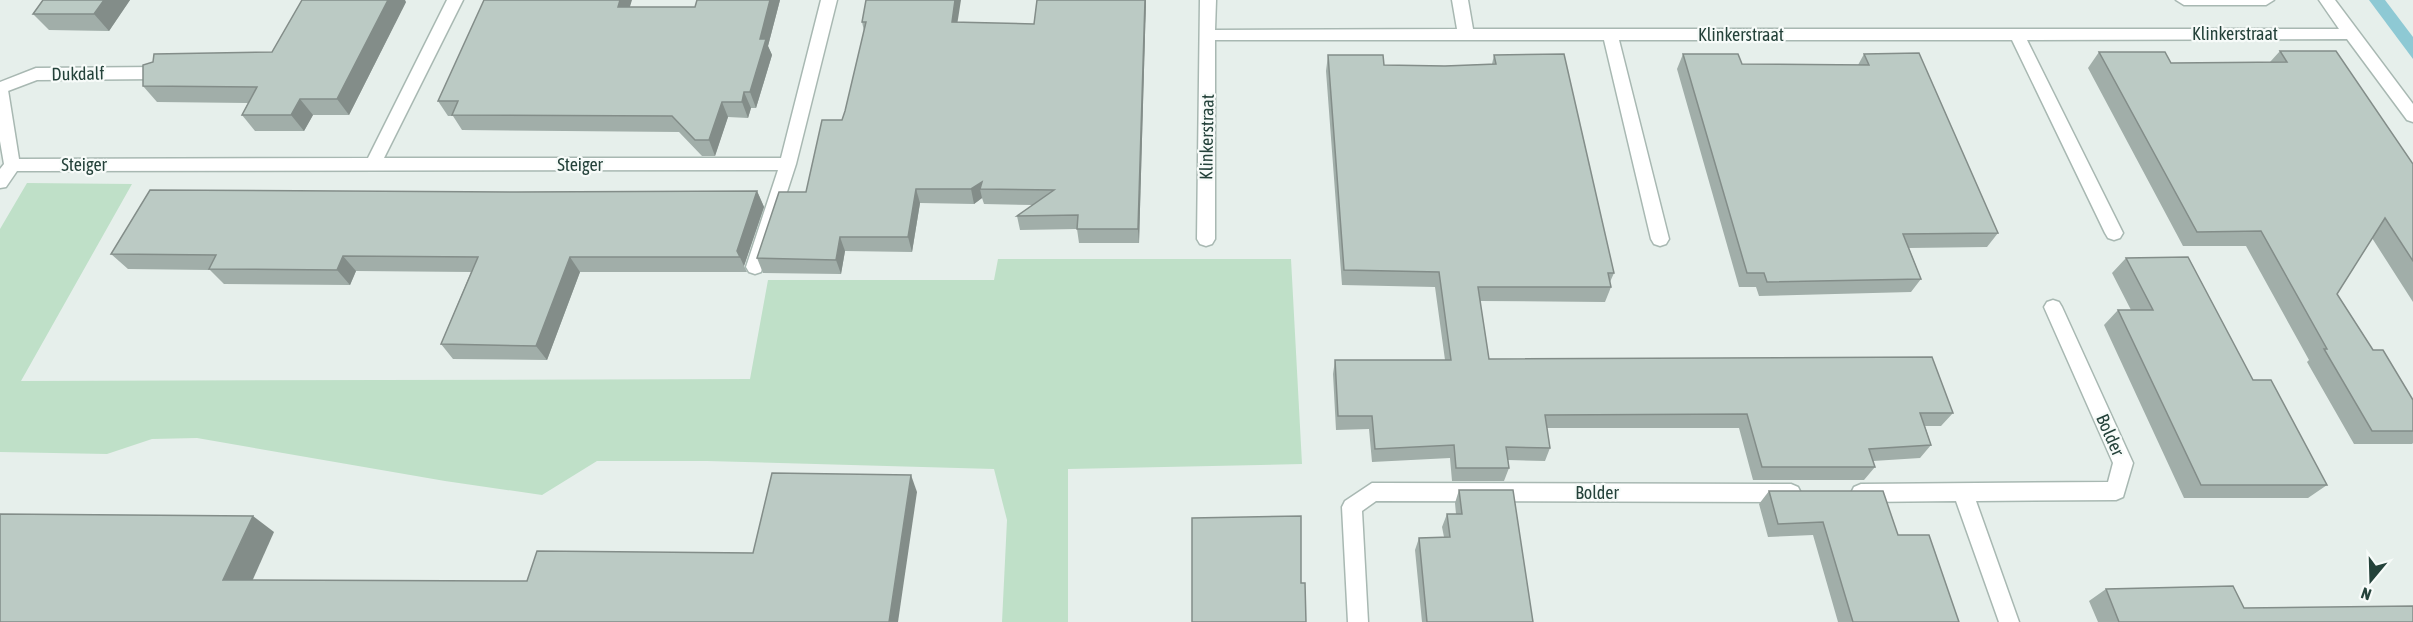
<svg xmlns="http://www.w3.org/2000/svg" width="2413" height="622" font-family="'Asap Condensed',sans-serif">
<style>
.green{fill:#bfe0c8}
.water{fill:#8ec9d4}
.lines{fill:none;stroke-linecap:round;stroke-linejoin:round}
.lane-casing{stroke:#a8b8b2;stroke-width:3}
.street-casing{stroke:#a8b8b2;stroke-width:3}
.lane{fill:#fff;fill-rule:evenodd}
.street{fill:#fff;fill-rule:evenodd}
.wall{fill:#a1aea9}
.shaded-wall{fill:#838d89}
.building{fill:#bbcac4;stroke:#838d89;stroke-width:1.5}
.labels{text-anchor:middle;stroke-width:4.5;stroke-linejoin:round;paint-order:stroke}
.street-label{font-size:18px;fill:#24423a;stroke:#f7fbf9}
</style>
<rect width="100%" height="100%" fill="#e6efeb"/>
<path class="green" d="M27,183L132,184L21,381L750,379L768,280H994L998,259H1291L1302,464L1068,469V622H1002L1007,520L994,469L707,461H597L542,495L445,481L197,438L152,439L107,454L0,452V229Z"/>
<path class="water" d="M2369,0H2385L2413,37V59Z"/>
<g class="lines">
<defs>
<g id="lane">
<path d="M2176,0H2274L2266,5H2184Z"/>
<path d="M159,67L165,69L167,73L165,77L159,79L37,80L0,94V82L36,68Z"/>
</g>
<g id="street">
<path d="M447,0H463L384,158H781L821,0H837L796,164L761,272L755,274L749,272L746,267L778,170L17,171L6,187L0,188V169L4,164L0,141V84L6,86L8,90L19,159L368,158Z"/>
<path d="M1200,0H1216L1215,30L1457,29L1452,0H1468L1473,29H2339L2319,0H2335L2413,104V122L2407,120L2347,39L2027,40L2123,233L2120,238L2114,240L2108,238L2105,233L2012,40H1619L1669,239L1666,244L1660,246L1654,244L1651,239L1604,40H1215V239L1212,244L1206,246L1200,244L1197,239Z"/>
<path d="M2053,300L2059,302L2062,307L2133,463L2123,497L2116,500L1976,501L2019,622H1999L1956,501L1861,502L1854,499L1851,493L1854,487L1861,484L2108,482L2113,463L2044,307L2047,302Z"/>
<path d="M1372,483L1791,484L1798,487L1801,493L1798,499L1791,502L1376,501L1362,511L1368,622H1348L1342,507L1345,501Z"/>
</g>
</defs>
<use href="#lane" class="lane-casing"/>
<use href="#street" class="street-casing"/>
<use href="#lane" class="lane"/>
<use href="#street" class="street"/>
</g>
<g class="wall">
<path d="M43,0H130L109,31L49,30L33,14Z"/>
<path d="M697,0H780L768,46L772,55L756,108H751L748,118L728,117L715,156H702L679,132L462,130L453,116H448L438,101L630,7H695Z"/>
<path d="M1037,0H1146L1139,243H1079L1077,229L1020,230L1017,216L1033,205L984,204L982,198L974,204L920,203L912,252L845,251L841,274L763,273L757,258L806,192L842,120L845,111L864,31L862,22L1034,24Z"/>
<path d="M406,2L349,115H313L304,131H255L242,115L248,103L157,102L143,86L153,62L272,52Z"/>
<path d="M2280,51L2413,164V302L2372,238L2337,294L2373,350L2413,400V443L2412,444H2354L2307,362L2309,360L2246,246H2183L2088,68L2099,52L2171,63H2222L2270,62Z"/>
<path d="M1683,54L1742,64L1858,65L1864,54L1998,233L1987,247L1909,248L1921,279L1911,292L1759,296L1756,287H1739L1677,69Z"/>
<path d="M1328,55L1384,65L1445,66L1492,64L1494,55L1614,273L1610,282L1611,287L1605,302L1480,301L1489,359L1953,413L1941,426H1925L1931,445L1920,458L1873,461L1875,467L1864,480H1753L1739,428H1547L1550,448L1545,461L1508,460L1509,468L1504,481H1452L1450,458L1372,462L1369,429L1336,430L1333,374L1335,360H1445L1435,287L1342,285L1326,71Z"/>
<path d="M757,191L764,207L744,266L747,272H580L547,360L453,359L441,344L471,272L356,271L350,285L224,284L210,270L128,269L111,254L517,192Z"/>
<path d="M2126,258L2253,380L2327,485L2308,498H2184L2104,325L2118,310H2131L2112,273Z"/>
<path d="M1459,490L1533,622H1422L1415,550L1419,538L1444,537L1442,527L1447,514H1456L1455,503Z"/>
<path d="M1769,491L1898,535L1959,622H1838L1813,535L1768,537L1759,504Z"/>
<path d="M2106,589L2244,608L2413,622H2098L2089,601Z"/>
</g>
<g class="shaded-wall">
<path d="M104,0H130L109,31L94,14Z"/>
<path d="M387,0H405L406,2L349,115L337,99Z"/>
<path d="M620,0H632L625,23L618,7Z"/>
<path d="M770,0H780L768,46L772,55L756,108L750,92L760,39Z"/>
<path d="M955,0H961L955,38L952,22Z"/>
<path d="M1145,0H1146L1139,243L1138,229Z"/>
<path d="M744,92L751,108L748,118L742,102Z"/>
<path d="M300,99L313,115L304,131L291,115Z"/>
<path d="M722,102L728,117L715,156L709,140Z"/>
<path d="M982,182L980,189L982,198L974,204L971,189Z"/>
<path d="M916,189L920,203L912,252L908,237Z"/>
<path d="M757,191L764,207L744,266L737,251Z"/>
<path d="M840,237L845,251L841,274L836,260Z"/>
<path d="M343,256L356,271L350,285L337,270Z"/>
<path d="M570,257L580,272L547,360L536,346Z"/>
<path d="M911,475L917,492L898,622H889Z"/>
<path d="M253,516L274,532L246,595L223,580Z"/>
</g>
<g class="building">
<path d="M43,0H104L94,14H33Z"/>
<path d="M302,0H388L337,99H300L291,115H242L257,87L143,86V65L153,62L154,54L272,52Z"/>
<path d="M484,0H620L618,7H695L697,0H770L760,39H766L750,92H744L742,102H722L709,140H695L672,116L452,115L458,101H438Z"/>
<path d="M866,0H955L952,22L1034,24L1037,0H1145L1138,229H1077L1078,215L1017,216L1054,190L980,189L982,182L971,189H916L908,237H840L836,260L757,258L779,192H806L822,120H842L845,111L866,22H862Z"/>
<path d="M2280,51H2336L2413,164V261L2385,218L2337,294L2373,350H2383L2413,400V431H2372L2324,349H2327L2261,231L2197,232L2099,52H2165L2171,63L2287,62Z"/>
<path d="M1919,53L1998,233L1903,234L1921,279L1767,282L1764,273H1747L1683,54H1738L1742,64L1869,65L1864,54Z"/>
<path d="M1564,54L1614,273H1608L1611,287H1478L1489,359L1932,357L1953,413H1920L1931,445L1869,449L1875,467H1762L1747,414L1545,415L1550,448L1506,447L1509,468H1456L1454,445L1375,449L1372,416H1338L1335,360H1451L1439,272L1344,270L1328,55H1383L1384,65L1445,66L1496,64L1494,55Z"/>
<path d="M150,190L517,192L757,191L737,251L740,257H570L536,346L441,344L478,257L343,256L337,270L209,269L216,255L111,254Z"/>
<path d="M2188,257L2253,380H2271L2327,485H2201L2118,310H2153L2126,258Z"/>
<path d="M772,473L911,475L889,622H0V514L253,516L223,580L527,581L537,551L753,553Z"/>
<path d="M1459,490H1513L1533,622H1427L1419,538L1450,537L1447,514H1462Z"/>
<path d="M1769,491H1883L1898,535H1929L1959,622H1853L1823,522L1778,524Z"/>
<path d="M1301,516V583H1305L1306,622H1192V518Z"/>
<path d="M2233,586L2244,608L2413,606V622H2119L2106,589Z"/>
</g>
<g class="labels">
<g class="street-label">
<text x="2235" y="40">Klinkerstraat</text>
<text x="1741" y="41">Klinkerstraat</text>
<text transform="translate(78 74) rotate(-1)" y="6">Dukdalf</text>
<text transform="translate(1207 137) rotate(-89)" y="6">Klinkerstraat</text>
<text x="84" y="171">Steiger</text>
<text x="580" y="171">Steiger</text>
<text transform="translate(2110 435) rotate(66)" y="6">Bolder</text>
<text x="1597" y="499">Bolder</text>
</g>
</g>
<g transform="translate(2371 580) rotate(199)" stroke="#f7fbf9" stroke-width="4.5" paint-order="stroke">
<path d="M0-4.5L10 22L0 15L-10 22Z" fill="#24423a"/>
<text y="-9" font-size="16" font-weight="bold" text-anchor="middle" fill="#24423a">N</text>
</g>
</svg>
